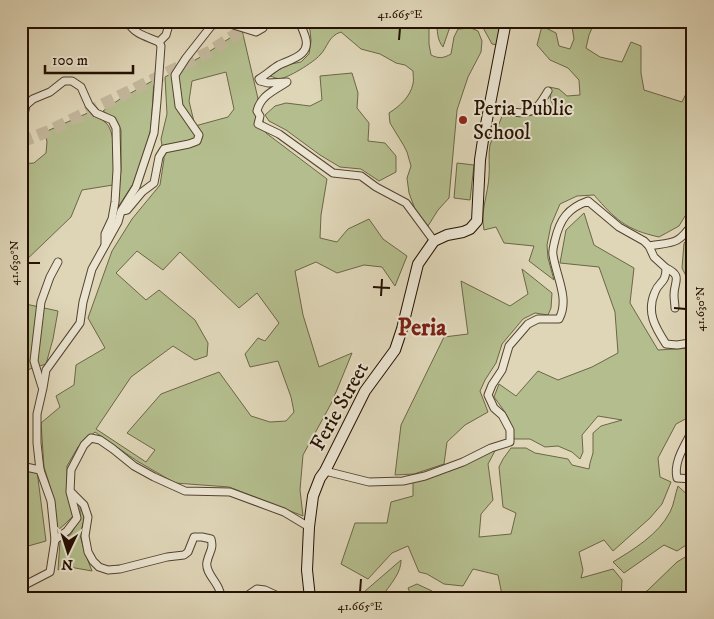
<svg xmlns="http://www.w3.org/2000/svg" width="714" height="619" font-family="'IM FELL DW Pica',serif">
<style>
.green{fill:#b4bd8d;stroke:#6c6646;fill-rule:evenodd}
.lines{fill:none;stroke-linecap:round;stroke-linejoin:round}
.highway-tunnel{stroke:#c3b89c;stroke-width:12;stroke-dasharray:12 6;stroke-linecap:butt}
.street-casing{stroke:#54422e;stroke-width:9}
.secondary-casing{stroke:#251000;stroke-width:12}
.street{stroke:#eae4d1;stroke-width:7}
.secondary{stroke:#eae4d1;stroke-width:10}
.ticks{fill:none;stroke:#251000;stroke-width:2}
.poi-dot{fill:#8f2418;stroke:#eae4d1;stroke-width:2}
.labels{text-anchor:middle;stroke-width:4;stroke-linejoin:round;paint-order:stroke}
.poi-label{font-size:21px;fill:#251000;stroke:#eae4d1;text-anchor:start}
.street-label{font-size:21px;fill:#251000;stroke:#eae4d1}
.quarter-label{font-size:24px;font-weight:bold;fill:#7a1f14;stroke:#eae4d1}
.neatline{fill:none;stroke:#251000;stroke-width:2}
.ticks-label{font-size:12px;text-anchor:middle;fill:#251000}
</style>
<rect width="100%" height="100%" fill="#dfd6b8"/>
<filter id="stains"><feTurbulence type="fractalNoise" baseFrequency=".004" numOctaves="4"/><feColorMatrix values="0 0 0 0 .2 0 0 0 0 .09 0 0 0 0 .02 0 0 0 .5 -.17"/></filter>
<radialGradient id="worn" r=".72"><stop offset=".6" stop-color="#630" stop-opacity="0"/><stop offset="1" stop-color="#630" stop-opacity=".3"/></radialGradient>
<g class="green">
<path d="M304,21H429V44L431,55C439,59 444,58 451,54L454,37L458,29L471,28L478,31L482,41L481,52L468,77L457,110L449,198L438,210L428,226L415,209L409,193L407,178L411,166L407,152L404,146L390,123L389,113C400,106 410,97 413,84C414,80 413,75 413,71L405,65L396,63L380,54L361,49L341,32C328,36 328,47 320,55C314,62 287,79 278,79C276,78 273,77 270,76L286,65L301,62L309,54L311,41L310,30Z"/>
<path d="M437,21H452L443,47C437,40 437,30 437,21Z"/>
<path d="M482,21H502L498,45L492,44L481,24Z"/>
<path d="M571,21H595L589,35L586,48L600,57L622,62L631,42L641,46V73L644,90L682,102L693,79V203L679,226L659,237C626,230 615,219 594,195L577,196L560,204L551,225L547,245L548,258L554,280L529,261L534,246L504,243L496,227L484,230C480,211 488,195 489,176C490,166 488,154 490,145C493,135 499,126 502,116L512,115L537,111H556L551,101L549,87L559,89L567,96L580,95L579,80L568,68L550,60L537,45L542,26L556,33L559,46L570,49L574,39Z"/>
<path d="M656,21H693V31L689,26L667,24Z"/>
<path d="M242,30L266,133L327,179L321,215L320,238L337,242L348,229L369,219L383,239L407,256L395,286L382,267L364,265L337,273L316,262L295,271L303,315L319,367L352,353L332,402L303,455L300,490L303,516L229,487L175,483L137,461L95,432L78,447L67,466V492L73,516L65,524L57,531L54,499L44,467L41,423L60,407L56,396L74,385L76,365L105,348L88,318L112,251L132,219L160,185L164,159L161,139L167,114L165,77L204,55ZM226,72L234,109L228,117L195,126L189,101L192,81ZM137,251L163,270L180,252L239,308L257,293L279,323L265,341L258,338L245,354L250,367L278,361L291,397L294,412L286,421L270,422L251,416L219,372L161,394L127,433L155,450L146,462L96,429L131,377L173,346L195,360L207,356L208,343L195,320L159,290L146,300L116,273Z"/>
<path d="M352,73L358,93L357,108L369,123L368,141L385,143L396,156V172L379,181L361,169L340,167L320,155L286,130L269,121L265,115L275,106L286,103L310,106L322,100L320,76Z"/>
<path d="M154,80L151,128L145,152L133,184L119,206L117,218L110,232L117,203L121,170V130L116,120L103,111L120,99Z"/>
<path d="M90,112C95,116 102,119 106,123C117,133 114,171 113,185L82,190L71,217L21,265V164L34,163L46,153L47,142L45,132Z"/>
<path d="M457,163L474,165L470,200L454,198Z"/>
<path d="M584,213L594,245L634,268L630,303L658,350L691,348L693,350V415L676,424L658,458L660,477L671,482L662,504L650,518L613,551L604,540L579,552L583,570L581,578L613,569L622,580L621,598H520L502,595L498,575L473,569L463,586L444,584L427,574L419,572L408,546L392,553L368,579L341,564L355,523H387L391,502L413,496V482L496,449L488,464L493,500L481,514L479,537L511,534L516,513L503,507L499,467L503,459L511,448H526L535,453L568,459L572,465L589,469L590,463L593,453V433L601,426L622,420L598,416L582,435L583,452L580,459L572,452L558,446L545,447L530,439H514C512,420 505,412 494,397L499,384L516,396L538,371L558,380L592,367L618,353L615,312L599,267L560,263L566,230Z"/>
<path d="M693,233V290L682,268L684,243Z"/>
<path d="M522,269L552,293L551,308L548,315L535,313L523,319L502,344L496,363L485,380L480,391L488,412L465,425L447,442L444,464L414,474L395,475L401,425L444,337L468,334L461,281L510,306L528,294Z"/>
<path d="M21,303L58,311L53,339L46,364L30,369L21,373Z"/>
<path d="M21,466L37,471L46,541L21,548Z"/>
<path d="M678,486L693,500V547L686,545L677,551L664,545L624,573L613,562C634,549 658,535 670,512C674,505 675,494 678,486Z"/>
<path d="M80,504L85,516L80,535L84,550L92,571L64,566L58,570L60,542L71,534L80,518Z"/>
<path d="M690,554L693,556V598H678L676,596L670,598H626L647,591L677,562Z"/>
<path d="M401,560C401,572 393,581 386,591L389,598H357Z"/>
<path d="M417,584L432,591L429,597L430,598H412L408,588Z"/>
</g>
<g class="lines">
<path class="highway-tunnel" d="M21,142L49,131L211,51L255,21"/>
<defs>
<g id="street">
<path d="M127,21C135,35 146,36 159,42"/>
<path d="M298,21C301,25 303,30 305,36C312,55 292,59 279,65C272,69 266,75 259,79L260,81L268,83L287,82C274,91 261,95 257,111L260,116L258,124L279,134L333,173L361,176L376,187L406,203L434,241"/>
<path d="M159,42L166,35L170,21"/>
<path d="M489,109C501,110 522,116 533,110C540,106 544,97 548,91"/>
<path d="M23,119L26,105L33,99L50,92L64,81H72L81,87L89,105L96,113L112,120L116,128L117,170L115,202L112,219L105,234V245"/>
<path d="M122,211L127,210L142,192L154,183L159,157L164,149L189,144L197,141L199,135L179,106L175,75L186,58L212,25L227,23L256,32L263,28L265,21"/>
<path d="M649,246C674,242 678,245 693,223"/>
<path d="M666,268C683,276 674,281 674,295C674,300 675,304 675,308"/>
<path d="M42,387L34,361L41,302L50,277L58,262"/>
<path d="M693,429C686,444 673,461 677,478L693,479"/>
<path d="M21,466L40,470"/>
<path d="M325,471L369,482L403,481L425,476L463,462L491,448L510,442V430L502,415L494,408L488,395L492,385L502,370L509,346L528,324L538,319H559C570,299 556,276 553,255C552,250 554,245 555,240C560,219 568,208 588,201L619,227L644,241L649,246L654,257L666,268C666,284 659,281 655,292C646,312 655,327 666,344L677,345L690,343L693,344"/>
<path d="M71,492L84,505L88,517L85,536L88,552L93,561L99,567L108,570L120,569L167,557L184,555L188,552L194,537H202L211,539C214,549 209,552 207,562C205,571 214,579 218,587C220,591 220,594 223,598"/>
<path d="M55,540L67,531L77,518L70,492L71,470L84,445L91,438L100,440L113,449L134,466L154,477L185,491L230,492L284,512L309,527"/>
<path d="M21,587L50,572L55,540L51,501L40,470L37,443V414L43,388L46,370L80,323L83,302L92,269L118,222L121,211L136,187L154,133L157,101L161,46L159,42"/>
<path d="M244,598L257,589L265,590L282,598"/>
</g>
<path id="secondary" d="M310,598L307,570L309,527L313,496L320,478L325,471L365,391L395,350L402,329L418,264L434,241L447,235L463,232L470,229L477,221L480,160L483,140L506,21"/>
</defs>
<use href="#street" class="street-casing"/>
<use href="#secondary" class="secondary-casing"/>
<use href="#street" class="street"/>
<use href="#secondary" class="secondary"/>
</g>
<path class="ticks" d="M399,40L400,28M28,263H40M373,287L390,288M381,296L382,279M674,308L686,309M360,592L361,579"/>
<circle class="poi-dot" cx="463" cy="120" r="5"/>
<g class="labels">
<g class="poi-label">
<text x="473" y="115">Peria Public<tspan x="473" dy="24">School</tspan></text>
</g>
<g class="street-label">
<text transform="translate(339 406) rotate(-61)" y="7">Ferie Street</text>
</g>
<g class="quarter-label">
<text x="422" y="335">Peria</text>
</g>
</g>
<rect width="714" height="619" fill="none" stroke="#dfd6b8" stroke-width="55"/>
<g transform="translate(68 552) rotate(184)" stroke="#eae4d1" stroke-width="4" paint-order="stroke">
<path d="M0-4L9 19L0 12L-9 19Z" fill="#251000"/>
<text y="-8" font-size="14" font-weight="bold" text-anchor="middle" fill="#251000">N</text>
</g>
<path d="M45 65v8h88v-8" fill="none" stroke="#251000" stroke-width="2.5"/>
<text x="52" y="65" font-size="15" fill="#251000" stroke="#eae4d1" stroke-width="4" paint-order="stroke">100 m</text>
<rect x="28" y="28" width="658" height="564" class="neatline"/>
<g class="ticks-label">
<text x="400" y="18">41.665°E</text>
<text transform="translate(14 263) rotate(-90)" y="4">41.630°N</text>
<text transform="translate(700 309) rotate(-90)" y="4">41.630°N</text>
<text x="360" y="610">41.665°E</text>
</g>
<rect width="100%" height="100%" filter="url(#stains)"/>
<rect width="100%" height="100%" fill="url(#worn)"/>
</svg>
